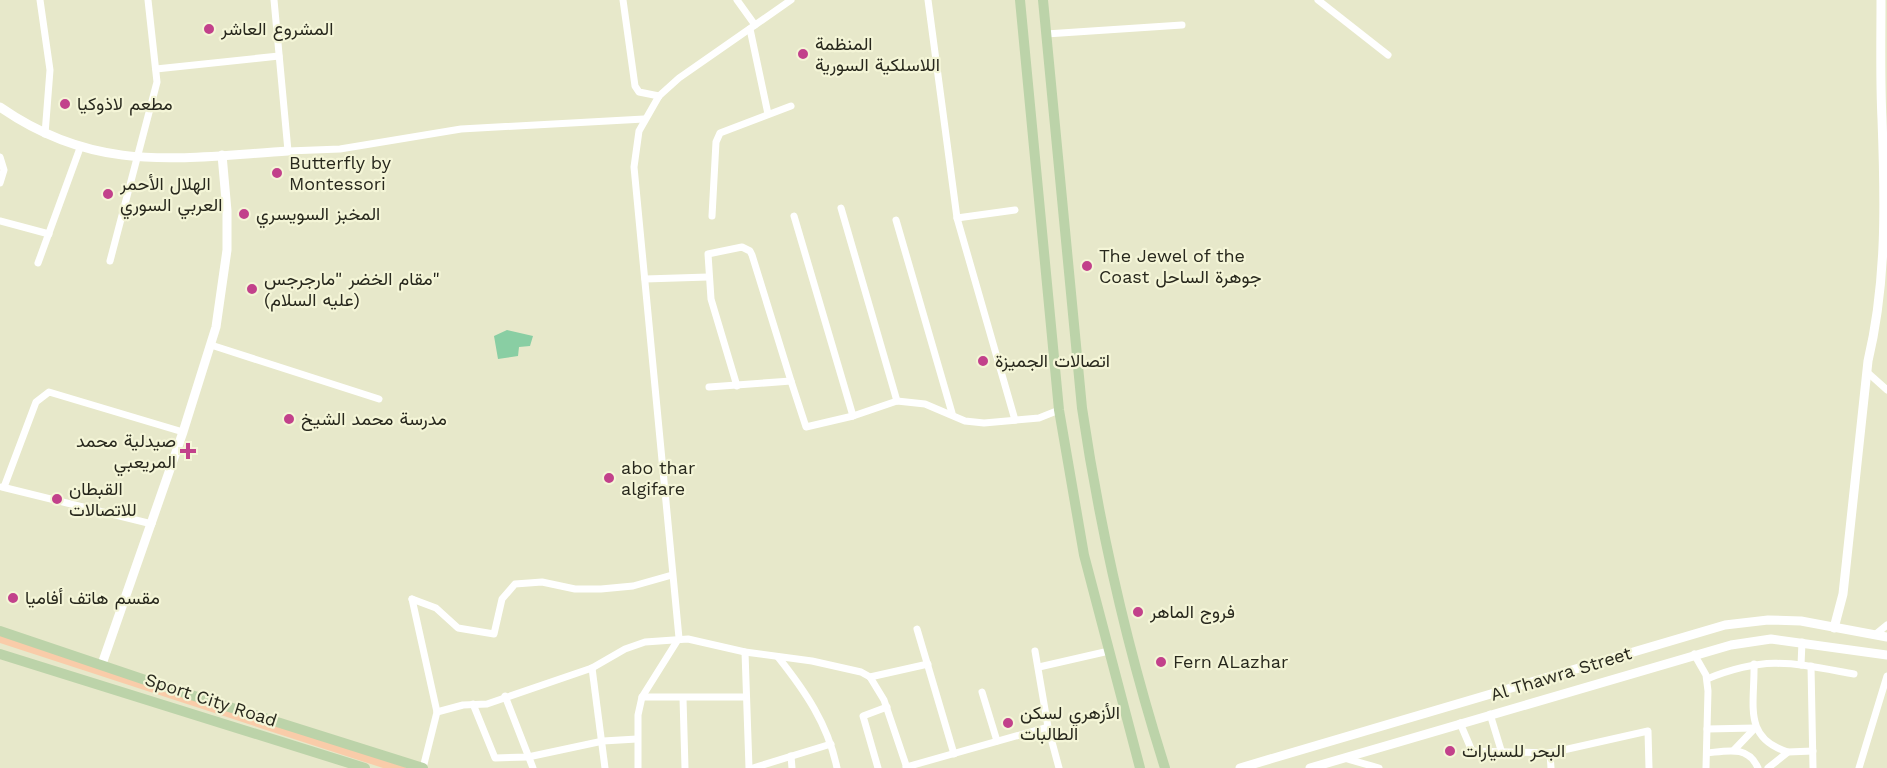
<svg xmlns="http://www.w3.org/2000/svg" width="1887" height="768" font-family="'Work Sans',Vazirmatn,sans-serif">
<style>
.green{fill:#f9cca9}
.water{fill:#89cea3}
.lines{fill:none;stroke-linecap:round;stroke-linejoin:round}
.street{stroke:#fff;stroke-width:7}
.secondary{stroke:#fff;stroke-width:9}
.primary{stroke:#bcd3a9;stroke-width:10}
.poi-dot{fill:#c2418b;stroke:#f4f5d7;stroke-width:2}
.labels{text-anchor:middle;stroke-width:4.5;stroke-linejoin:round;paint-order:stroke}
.poi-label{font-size:18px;fill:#28281d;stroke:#f4f5d7;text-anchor:start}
.street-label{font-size:18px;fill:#28281d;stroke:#f4f5d7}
</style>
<rect width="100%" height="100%" fill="#e7e8ca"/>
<path class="green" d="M0,635L405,767L406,768H383L0,643Z"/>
<path class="water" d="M507,330L533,336L530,346L519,347L518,356L498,359L494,336Z"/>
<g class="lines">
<g class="street">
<path d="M40,0L50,70L45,134"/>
<path d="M274,0L288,151L340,149L461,129L644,119"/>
<path d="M623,0L635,86L639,92L659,96"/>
<path d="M737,0L755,25"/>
<path d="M928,0L957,218L1015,420"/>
<path d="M1318,0L1388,55"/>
<path d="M750,29L768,114"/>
<path d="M1046,34L1182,25"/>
<path d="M156,69L279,56"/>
<path d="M0,157L4,170L0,183"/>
<path d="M841,208L897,401"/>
<path d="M712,216L716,142L720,133L791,106"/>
<path d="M794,216L853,416"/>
<path d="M957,218L1015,210"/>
<path d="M896,220L952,413"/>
<path d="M0,221L49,234"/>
<path d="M110,261L157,82L148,0"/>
<path d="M38,263L80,148"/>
<path d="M645,279L708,277"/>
<path d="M211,345L379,399"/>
<path d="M1867,372L1887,390"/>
<path d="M737,386L711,299L708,254L742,247L750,251L752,255L791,381"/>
<path d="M709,387L791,381L806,427L853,416L897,401L925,404L965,421L984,423L1039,418L1059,410"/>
<path d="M2,487L152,524"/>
<path d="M4,487L36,402L49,392L183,432"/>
<path d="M412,599L436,608L458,628L494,634L502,599L515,584L542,582L575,589H601L633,586L672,575"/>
<path d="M412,599L437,712L423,768"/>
<path d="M917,629L954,754"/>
<path d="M1876,634L1887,625"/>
<path d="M1035,651L1048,727L1059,768"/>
<path d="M745,652L749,768"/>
<path d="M1694,654L1706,675L1708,691L1706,768"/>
<path d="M778,657C805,691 828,724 837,768"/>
<path d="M1754,664C1755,704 1742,738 1788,752"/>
<path d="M1801,665L1802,642"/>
<path d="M1811,666L1813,768"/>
<path d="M1039,667L1109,651"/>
<path d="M592,668L605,768"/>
<path d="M870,677L928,664"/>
<path d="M1707,679C1766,655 1793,663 1854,674"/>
<path d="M982,692L997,741"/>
<path d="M505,696L533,768"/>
<path d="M642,697H745"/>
<path d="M683,698L685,768"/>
<path d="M473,704L495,758L528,757L603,741L637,739"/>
<path d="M437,712L463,705L487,704L592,668L625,649L645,642L688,639L745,652L812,661L861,672L870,677L884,700L907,768"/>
<path d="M1490,714L1501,750"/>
<path d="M1460,723L1472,751L1550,753"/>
<path d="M1707,729L1755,728"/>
<path d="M1734,750L1755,728"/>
<path d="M1707,753C1727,751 1748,745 1758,768"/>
<path d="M791,756L792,768"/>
<path d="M1344,758L1379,768"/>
<path d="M906,767L1048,727"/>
<path d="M638,768V715L642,697L679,638L634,167L639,131L659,96L679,78L791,0"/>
<path d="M753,768L831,744"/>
<path d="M878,768L863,716L887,707"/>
<path d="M1551,768L1550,753L1648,731L1649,768"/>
<path d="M1768,768L1788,752L1813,751"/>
<path d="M1859,768L1887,676"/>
</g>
<g class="secondary">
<path d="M0,107C96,174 178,158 288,151"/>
<path d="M1834,628L1843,594L1868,361C1887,281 1885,200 1882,119C1880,80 1881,40 1881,0"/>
<path d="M102,664L183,432L216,327L227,250V211L222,155"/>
<path d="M1240,768L1725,625L1768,620L1801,621L1887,637"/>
<path d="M1310,768L1731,645L1771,639L1887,655"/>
</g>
<g class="primary">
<path d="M1020,0L1059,410L1084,555L1140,768"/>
<path d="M1043,0L1082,408C1100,530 1128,651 1165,768"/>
<path d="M0,631L169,688L423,768"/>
<path d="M0,654L365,768"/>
</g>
</g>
<g class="poi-dot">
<circle cx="209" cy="29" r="6"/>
<circle cx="803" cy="54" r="6"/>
<circle cx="65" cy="104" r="6"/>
<circle cx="277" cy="173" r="6"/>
<circle cx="108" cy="194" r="6"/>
<circle cx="244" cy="214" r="6"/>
<circle cx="1087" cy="266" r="6"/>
<circle cx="252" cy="289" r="6"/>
<circle cx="983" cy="361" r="6"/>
<circle cx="289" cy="419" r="6"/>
<path d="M185 442h6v6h6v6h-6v6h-6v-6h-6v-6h6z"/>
<circle cx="609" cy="478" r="6"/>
<circle cx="57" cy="499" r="6"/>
<circle cx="13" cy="598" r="6"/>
<circle cx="1138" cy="612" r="6"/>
<circle cx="1161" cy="662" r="6"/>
<circle cx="1008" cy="723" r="6"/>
<circle cx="1450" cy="751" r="6"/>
</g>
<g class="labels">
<g class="poi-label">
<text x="221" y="35">المشروع العاشر</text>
<text x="815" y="50">المنظمة<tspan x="815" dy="21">اللاسلكية السورية</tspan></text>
<text x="77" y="110">مطعم لاذوكيا</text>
<text x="289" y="169">Butterfly by<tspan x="289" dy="21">Montessori</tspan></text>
<text x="120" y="190">الهلال الأحمر<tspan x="120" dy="21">العربي السوري</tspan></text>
<text x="256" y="220">المخبز السويسري</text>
<text x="1099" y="262">The Jewel of the<tspan x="1099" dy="21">Coast جوهرة الساحل</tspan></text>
<text x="264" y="285">مقام الخضر "مارجرجس"<tspan x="264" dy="21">(عليه السلام)</tspan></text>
<text x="995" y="367">اتصالات الجميزة</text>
<text x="301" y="425">مدرسة محمد الشيخ</text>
<text x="176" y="447" text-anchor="end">صيدلية محمد<tspan x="176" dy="21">المريعبي</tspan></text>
<text x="621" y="474">abo thar<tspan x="621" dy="21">algifare</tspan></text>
<text x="69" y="495">القبطان<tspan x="69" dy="21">للاتصالات</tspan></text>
<text x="25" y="604">مقسم هاتف أفاميا</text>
<text x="1150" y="618">فروج الماهر</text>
<text x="1173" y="668">Fern ALazhar</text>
<text x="1020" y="719">الأزهري لسكن<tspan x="1020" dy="21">الطالبات</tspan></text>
<text x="1462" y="757">البحر للسيارات</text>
</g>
<g class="street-label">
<text transform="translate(1561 674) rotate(-17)" y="6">Al Thawra Street</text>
<text transform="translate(211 700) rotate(18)" y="6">Sport City Road</text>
</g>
</g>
</svg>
